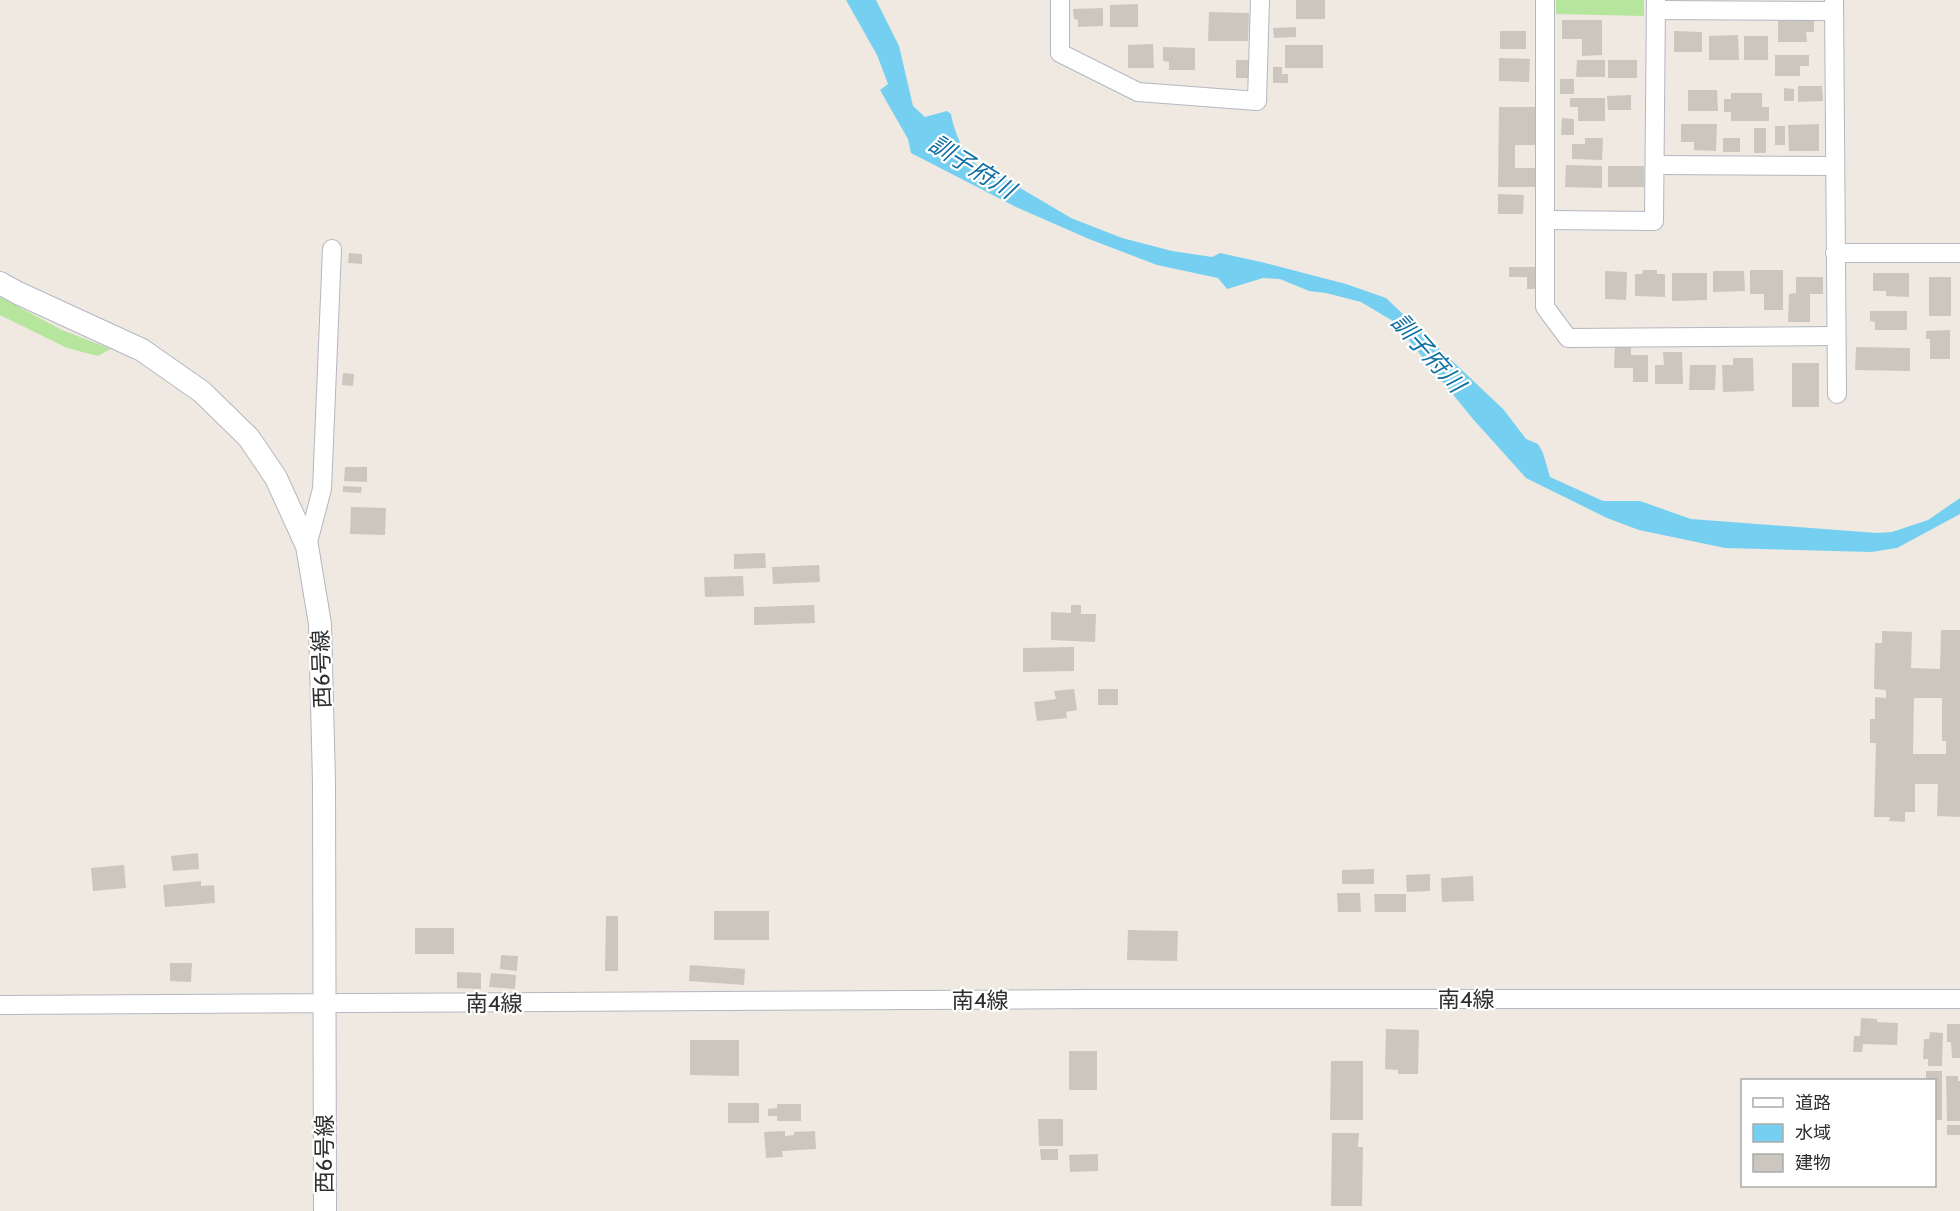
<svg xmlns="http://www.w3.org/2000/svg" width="1960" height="1211" font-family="Cabin,'Noto Sans JP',sans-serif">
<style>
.green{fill:#b6e59e}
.water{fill:#75cff0}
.building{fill:#cbc7bf;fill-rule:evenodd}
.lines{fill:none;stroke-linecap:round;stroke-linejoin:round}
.minor-casing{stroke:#b4b7c1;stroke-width:20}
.tertiary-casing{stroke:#b4b7c1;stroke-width:24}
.minor{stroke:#fff;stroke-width:18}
.tertiary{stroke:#fff;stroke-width:22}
.labels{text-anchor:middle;stroke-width:4.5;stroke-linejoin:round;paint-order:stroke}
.street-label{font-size:22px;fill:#2e2e2e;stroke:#fff}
.water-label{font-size:24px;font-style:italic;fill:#0d6fa3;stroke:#fff}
</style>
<rect width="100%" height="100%" fill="#efe9e1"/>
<g class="green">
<path d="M1556,0H1644V16L1556,14Z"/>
<path d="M0,297L62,330L111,349L98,356L67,348L0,315Z"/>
</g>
<path class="water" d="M846,0H876L899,46L913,106L925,117L947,111L951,114C955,136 968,168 993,172L1071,218L1122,238L1172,251L1212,257L1220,253L1261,262L1346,284L1386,298L1504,410L1526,439L1538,444L1543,453L1550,477L1603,501H1640L1691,519L1877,533L1892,532L1928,520L1960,498V514L1897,548L1871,552L1725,548L1639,530L1607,518L1526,478L1473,419L1393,321L1361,302L1326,293L1309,291L1280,279L1263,278L1227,289L1218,278L1157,265L1089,239L1016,207L911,153L908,139L880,90L888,84L877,55Z"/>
<g class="building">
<rect x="1296" y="0" width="29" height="19"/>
<path d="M1138,4V27H1110V5Z"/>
<path d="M1103,8V26L1078,27V20L1074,19L1073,9Z"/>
<path d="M1209,12L1249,13L1248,41H1208Z"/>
<path d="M1562,20H1602V55L1582,56V39H1562Z"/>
<path d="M1778,20H1814V32H1806L1807,42H1778Z"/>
<path d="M1296,27V37L1274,38L1273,28Z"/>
<rect x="1500" y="31" width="26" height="18"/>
<path d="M1674,31L1702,32V52H1674Z"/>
<path d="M1738,35L1739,60H1709V36Z"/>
<rect x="1744" y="36" width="24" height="24"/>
<path d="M1153,44L1154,68H1128V45Z"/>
<rect x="1285" y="45" width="38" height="23"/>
<path d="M1163,47L1195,48V70H1169V62L1163,61Z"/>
<path d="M1775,55H1809V66H1800V76H1775Z"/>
<path d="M1499,58L1530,59L1529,82L1499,81Z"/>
<rect x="1236" y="60" width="13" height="18"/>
<path d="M1577,60H1605V77H1576Z"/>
<rect x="1608" y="60" width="29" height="18"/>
<path d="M1273,67H1282V74H1288V83H1273Z"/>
<rect x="1560" y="79" width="14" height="15"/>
<path d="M1798,86H1822L1823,101L1798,102Z"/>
<path d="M1784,88L1794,89V101H1784Z"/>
<path d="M1688,90H1717L1718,111H1688Z"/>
<path d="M1731,93H1762V107H1769V121H1731V112H1724V99H1731Z"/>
<path d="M1631,95V110H1608L1607,96Z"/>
<path d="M1570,98H1605V121H1578V107H1570Z"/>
<path d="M1499,107H1538V145H1515V168H1537V187H1498Z"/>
<path d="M1562,118L1574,119V135H1561Z"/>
<path d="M1681,124H1717L1716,151L1694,150V142H1681Z"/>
<path d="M1819,124V151H1789L1788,125Z"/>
<rect x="1775" y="126" width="10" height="19"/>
<rect x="1754" y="128" width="12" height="25"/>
<path d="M1585,138H1603L1602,160L1572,159V144H1585Z"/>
<rect x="1723" y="138" width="17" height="14"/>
<path d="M1566,165L1602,166V188L1565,187Z"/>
<rect x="1608" y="166" width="36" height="21"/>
<path d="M1498,194L1524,195L1523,214H1498Z"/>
<path d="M349,253L362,254V264L348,263Z"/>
<path d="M1509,267H1537L1536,289H1527V277H1509Z"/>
<path d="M1643,270H1657V274H1665V297L1635,296V274H1642Z"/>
<path d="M1750,270H1783V310H1764V294H1750Z"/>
<path d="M1605,271L1627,272L1626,300L1605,299Z"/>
<path d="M1713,271H1744L1745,291L1713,292Z"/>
<path d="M1672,273H1707V300L1672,301Z"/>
<path d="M1873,273H1909V297L1886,296V291H1873Z"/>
<path d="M1796,277H1823V294H1810V322H1788L1789,294L1796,293Z"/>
<rect x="1929" y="277" width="22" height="39"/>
<path d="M1870,311H1907V330H1875V322L1870,321Z"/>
<path d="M1950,330V359H1930V339H1926V331Z"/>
<path d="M1615,344H1631V355H1648V382H1633V368H1614Z"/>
<path d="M1856,347L1910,348V371L1855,370Z"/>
<path d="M1663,352H1682L1683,384H1655V365H1664Z"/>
<path d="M1733,358H1753L1754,391L1723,392L1722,365H1733Z"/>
<rect x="1792" y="363" width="27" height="44"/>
<path d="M1690,365H1716L1715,390H1689Z"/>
<path d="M343,373L354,374L353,386L342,385Z"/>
<path d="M345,467H367V482L344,481Z"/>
<path d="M343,486L362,487L361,493L343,492Z"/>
<path d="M351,507L386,508L385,535L350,534Z"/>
<path d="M765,553L766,568L734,569V554Z"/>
<path d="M819,565L820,582L773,584L772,567Z"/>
<path d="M743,576L744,596L705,597L704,577Z"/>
<path d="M814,605L815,623L754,625V607Z"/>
<path d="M1071,605H1081V614H1096L1095,642L1051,640V612L1071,613Z"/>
<path d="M1941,630H1960V817L1937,816L1938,784H1915V812H1905V822L1889,821L1890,817H1874L1876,743H1870V719H1875V697L1886,698V690L1874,689L1875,643H1882V631L1912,632L1911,668L1940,669ZM1914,698H1942V741H1946V754H1913Z"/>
<path d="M1074,647V671L1023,672V648Z"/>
<path d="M1074,689L1077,710L1066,712L1067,718L1037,721L1034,702L1056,699L1054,691Z"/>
<rect x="1098" y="689" width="20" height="16"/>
<path d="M198,853L199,869L173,871L171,856Z"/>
<path d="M124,865L126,888L93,891L91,868Z"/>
<path d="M1374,869V884H1342V870Z"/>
<path d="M1430,874V891L1407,892L1406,875Z"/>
<path d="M1473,876L1474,901L1442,902L1441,878Z"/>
<path d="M201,881V886L214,885L215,903L165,907L163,885Z"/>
<path d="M1337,893H1360L1361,912H1338Z"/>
<path d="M1374,894H1406V912H1375Z"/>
<rect x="714" y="911" width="55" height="29"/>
<path d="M606,916H618V971H605Z"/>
<rect x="415" y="928" width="39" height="26"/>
<path d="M1128,930L1178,931L1177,961L1127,960Z"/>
<path d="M501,955L518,956L517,971L500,969Z"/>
<path d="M170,963H192L191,982L170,981Z"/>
<path d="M690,965L745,969L744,985L689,981Z"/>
<path d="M457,972L481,973V989L457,988Z"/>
<path d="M491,973L516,975L515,989L489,987Z"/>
<path d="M1861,1018L1877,1019V1022L1898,1023L1897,1045L1863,1044L1862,1052H1853L1854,1036H1860Z"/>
<path d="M1947,1024H1960V1058H1952L1951,1042H1947Z"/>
<path d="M1386,1029L1419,1030L1418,1074H1398V1070L1385,1069Z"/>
<path d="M1930,1032L1943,1033L1942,1066H1928V1059H1923L1924,1039H1929Z"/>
<path d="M690,1040H739V1076L690,1075Z"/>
<rect x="1069" y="1051" width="28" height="39"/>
<path d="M1331,1061H1363V1120H1330Z"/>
<path d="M1926,1071H1942V1120H1934V1080H1926Z"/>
<path d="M1946,1076H1958V1081H1960V1121H1947Z"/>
<rect x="728" y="1103" width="31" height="20"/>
<path d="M777,1104H801V1121H777V1116H768V1109L777,1108Z"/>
<path d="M1038,1119H1063V1146H1039Z"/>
<rect x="1947" y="1125" width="13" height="10"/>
<path d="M785,1131V1136L794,1135V1132L815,1131L816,1149L782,1151L783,1157L766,1158L764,1132Z"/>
<path d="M1332,1133H1359L1358,1147H1363L1362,1206H1331Z"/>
<path d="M1040,1149H1058V1160H1041Z"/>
<path d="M1098,1154V1171L1070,1172L1069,1155Z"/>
</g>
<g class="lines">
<defs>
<g id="minor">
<path d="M1060,0V53L1138,92L1257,101L1260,0"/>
<path d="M1545,0V307L1568,338L1836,336"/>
<path d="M1834,0L1837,394"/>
<path d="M1656,10L1834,11"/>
<path d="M1655,165L1835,166"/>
<path d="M1546,220L1654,221L1656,0"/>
<path d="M1835,253H1960"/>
<path d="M307,546L322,489L332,249"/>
<path d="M0,1005L1093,999H1960"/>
</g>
<path id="tertiary" d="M0,283L18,293L142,350L202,392L249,438L276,478L307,546L320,624L324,782L325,1211"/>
</defs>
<use href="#minor" class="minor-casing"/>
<use href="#tertiary" class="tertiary-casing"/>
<use href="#minor" class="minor"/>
<use href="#tertiary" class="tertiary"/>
</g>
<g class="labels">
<g class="street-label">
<text transform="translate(321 669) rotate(-92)" y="8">西6号線</text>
<text x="1466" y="1007">南4線</text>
<text x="980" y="1008">南4線</text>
<text x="494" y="1011">南4線</text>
<text transform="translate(324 1154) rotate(-90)" y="8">西6号線</text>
</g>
<g class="water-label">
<text transform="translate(972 167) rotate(32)" y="8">訓子府川</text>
<text transform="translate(1428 353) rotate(48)" y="8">訓子府川</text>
</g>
</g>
<rect x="1741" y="1079" width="195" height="108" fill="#ffffff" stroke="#ababab" stroke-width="1.5"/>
<rect x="1753" y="1098" width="30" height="9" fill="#ffffff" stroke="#ababab" stroke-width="1.5"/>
<text x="1795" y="1109" font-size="18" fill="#2e2e2e">道路</text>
<rect x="1753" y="1124" width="30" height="18" fill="#75cff0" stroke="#ababab" stroke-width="1.5"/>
<text x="1795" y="1139" font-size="18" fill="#2e2e2e">水域</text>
<rect x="1753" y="1154" width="30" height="18" fill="#cbc7bf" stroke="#ababab" stroke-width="1.5"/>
<text x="1795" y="1169" font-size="18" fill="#2e2e2e">建物</text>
</svg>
